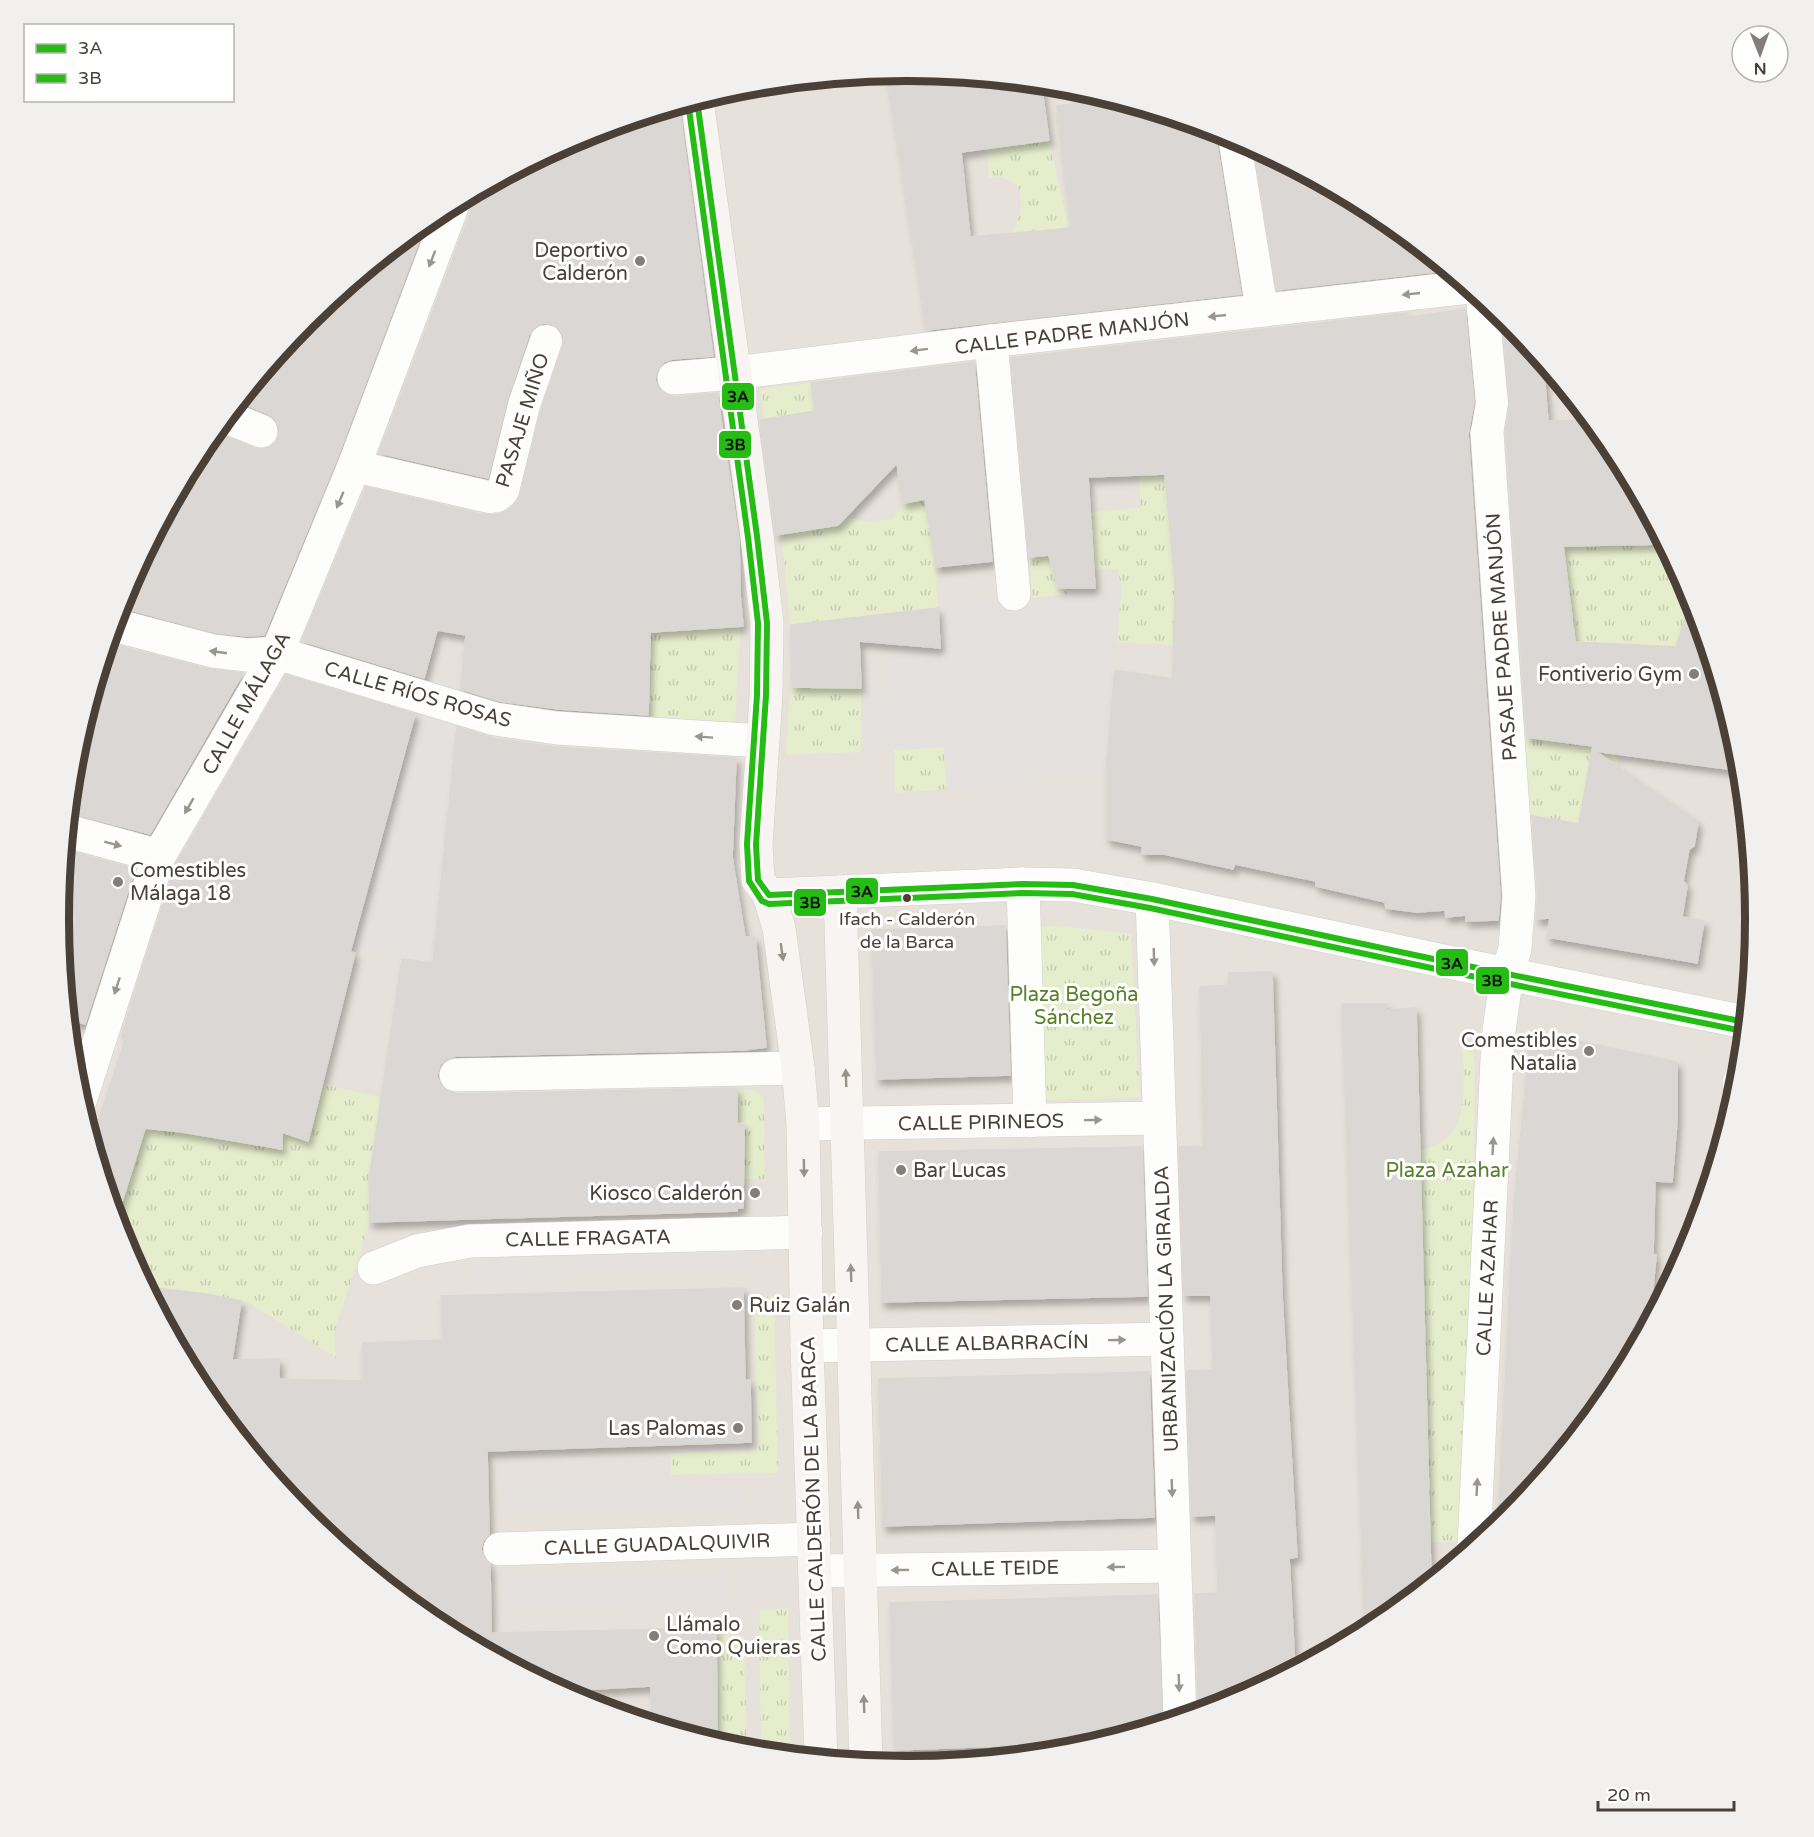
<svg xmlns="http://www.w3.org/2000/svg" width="1814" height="1837" font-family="'Varela Round',sans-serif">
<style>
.residential{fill:#e7e1db}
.grass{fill:url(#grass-tufts)}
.parking{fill:#e5e1df}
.building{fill:#dbd7d4;stroke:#dbd7d3;stroke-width:1.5;filter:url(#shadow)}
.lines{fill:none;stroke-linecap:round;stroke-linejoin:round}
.pedestrian-casing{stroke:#d1cecb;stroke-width:33}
.minor-casing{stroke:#d1cecb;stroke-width:34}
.tertiary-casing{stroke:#d1cecb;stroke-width:34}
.secondary-casing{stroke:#d4cdc5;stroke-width:34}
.pedestrian{stroke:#fdfdfc;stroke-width:32}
.minor{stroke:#fdfdfc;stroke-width:33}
.tertiary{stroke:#fdfdfc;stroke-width:33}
.secondary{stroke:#f7f4f1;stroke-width:33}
.bus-1-casing{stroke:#fff;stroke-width:10}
.bus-2-casing{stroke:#fff;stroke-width:10}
.bus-1{stroke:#25bc14;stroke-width:6}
.bus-2{stroke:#25bc14;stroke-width:6}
.oneway{fill:#9b9590}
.oneway2{fill:#98918b}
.poi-dot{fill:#857e78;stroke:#fff;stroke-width:2}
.bus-dot{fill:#4a4038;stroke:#fff;stroke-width:2}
.labels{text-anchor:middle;stroke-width:6;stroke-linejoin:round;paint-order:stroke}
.bus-label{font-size:18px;fill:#4a4038;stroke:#fff}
.poi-label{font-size:20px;fill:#4a4038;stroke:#fff;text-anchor:end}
.street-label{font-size:20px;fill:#4a4038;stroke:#fff}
.park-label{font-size:20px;fill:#588027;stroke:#fff}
.rim{fill:none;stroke:#4a4038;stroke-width:8}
.line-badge{stroke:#fff;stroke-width:2}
.pale-badge-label{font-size:16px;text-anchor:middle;font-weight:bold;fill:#111}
</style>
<defs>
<pattern id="grass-tufts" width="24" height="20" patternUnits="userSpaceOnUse" patternTransform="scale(1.5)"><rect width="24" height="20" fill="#e6edcd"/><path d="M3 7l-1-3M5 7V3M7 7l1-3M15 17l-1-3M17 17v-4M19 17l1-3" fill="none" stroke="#c7ccb1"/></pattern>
<filter id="shadow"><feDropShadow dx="3.5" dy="6" stdDeviation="3" flood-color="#0004"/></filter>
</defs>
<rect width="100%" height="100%" fill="#f3f0ee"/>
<circle class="residential" cx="907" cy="919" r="846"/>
<g class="grass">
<path d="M1049,140L1069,229L1011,234C1022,214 1023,208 1018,186L1002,177L989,178L986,148Z"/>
<path d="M811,383L815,411L789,415L792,435L767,438L760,389Z"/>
<path d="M1164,458L1175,585V645L1117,642L1121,589L1118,569L1096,570L1094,559L1068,563L1056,579L1058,588H1066L1067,594L1032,598L1030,557L1093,551L1091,512L1141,508L1138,460Z"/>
<path d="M925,499L935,562L938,608L790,626L782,534L838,525L845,517L869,522L893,519L903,503Z"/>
<path d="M1664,544L1692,597L1677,646L1575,642L1563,546Z"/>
<path d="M741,626L735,722L648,717L649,680L624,634Z"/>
<path d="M790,687L861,688V752L786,755Z"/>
<path d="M1523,736L1619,751L1614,779L1587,776L1579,824L1528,816Z"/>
<path d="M944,747L947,789L895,793L894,750Z"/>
<path d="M1010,926H1056L1131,934L1140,1098L1030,1101Z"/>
<path d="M1461,1036L1472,1046L1475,1064L1472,1283L1459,1542H1430L1424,1315L1410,1285H1425L1420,1150C1476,1141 1463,1077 1461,1036Z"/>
<path d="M312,1082L383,1098V1123L375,1140L369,1180L370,1222L334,1333L336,1358L248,1302L146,1287L123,1243L116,1221L145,1126L153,1129L282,1149V1132L307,1141Z"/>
<path d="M737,1090C749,1090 759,1088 764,1100L765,1179H743L744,1124H737Z"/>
<path d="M774,1296L778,1473L671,1475V1453L758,1450L754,1297Z"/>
<path d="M788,1608L790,1755L761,1753L759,1609Z"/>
<path d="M716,1635H744L747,1751L717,1743Z"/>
</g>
<g class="parking">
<path d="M1121,589L1106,775L947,789L944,747L861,752V688L890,691L894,644L940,648L938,608Z"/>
<path d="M397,707L490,735L474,882L537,1053L458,1058L452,1099L397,1086L401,959L320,948L379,755Z"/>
<path d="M749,1250L750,1270L472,1280V1259Z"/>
<path d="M744,1485V1510L500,1516V1490Z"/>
<path d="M729,1572L730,1599L508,1606L507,1579Z"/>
</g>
<g class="building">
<path d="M907,70L1041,83L1049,140L961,152L970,237L1072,228L1057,106L1110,98L1217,130L1216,139L1241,294L927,330L887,72Z"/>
<path d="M679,105L713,356L672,359L664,362L657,371L655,380L659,389L667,395L676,397L717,393L739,540L740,594L743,626L650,632L648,715L559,709L499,701L461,689L466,635L437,630L424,678L302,641L366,487L485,515L499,514L508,510L515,504L520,495L541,410L563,346L564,338L560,330L551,324L543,323L535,327L529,335L507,401L488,478L379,453L471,211L472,202L469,195L583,134Z"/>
<path d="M1254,146L1379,213L1446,268L1443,271L1277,290Z"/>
<path d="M427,220L337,459L264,635L247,636L216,633L119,607L123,593L202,447L215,431L255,449H264L273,445L279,437L280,429L275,419L268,414L239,402L307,318Z"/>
<path d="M1465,309L1474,402L1468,434L1500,896L1498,920L1466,921V915L1446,917L1445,910L1417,912L1386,908L1385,902L1316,886V881L1235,864L1233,869L1164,854H1142V846L1107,839V761L1115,670L1173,679L1175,583L1165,474L1088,477L1095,588H1058L1049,555L1029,557L1011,358L1407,313L1403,318Z"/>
<path d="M1502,314L1543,363L1548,421L1590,420L1613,447L1664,544L1563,546L1575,642L1676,647L1692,597L1739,753L1741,771L1595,751L1698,822L1694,846L1689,849L1683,881L1687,886L1682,917L1704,921L1697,963L1547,937L1550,918L1536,919L1538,895L1532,816L1579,824L1593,746L1527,737L1506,431L1510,401Z"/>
<path d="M974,362L992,561L936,567L925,499L903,503L897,463L838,525L776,535L760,420L815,411L811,383Z"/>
<path d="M938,608L940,648L859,641L861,688L792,687L791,625Z"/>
<path d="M108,643L208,669L243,673L150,834L69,813L75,753Z"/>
<path d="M286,675L415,714L350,952L355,953L308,1141L282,1132V1149L182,1132L145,1128L116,1221L92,1141L127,1034L122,1033L176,864Z"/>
<path d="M457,727L492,738L554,747L736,758L732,857L745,937H755L766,1047L744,1050L456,1056L447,1059L440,1065L437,1076L440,1084L446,1091L456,1094L737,1088V1124L744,1123L743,1208H737V1211L370,1222L369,1180L402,959L433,963Z"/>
<path d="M65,850L135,869L85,1024L68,1019L59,919Z"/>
<path d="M1005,926L1010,1075L877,1079L872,930Z"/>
<path d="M1272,972L1282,1296L1297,1557L1289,1558L1295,1668L1231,1703L1199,1712L1195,1594L1218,1593L1216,1515L1192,1516L1187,1371L1213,1370L1211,1295H1184L1179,1147L1204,1146L1200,987L1229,985V973Z"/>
<path d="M1342,1004H1387L1386,1010L1416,1008L1431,1581L1378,1624L1365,1631Z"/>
<path d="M1531,1031L1677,1062V1121L1672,1182L1655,1181L1653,1254L1656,1255L1650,1321L1612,1390L1507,1519L1498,1526L1514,1205Z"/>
<path d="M1142,1147L1147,1296L882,1302L879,1152Z"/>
<path d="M146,1287L206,1294L241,1301L232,1360L279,1359V1379L363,1381V1343L443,1340L441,1296L743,1288L745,1381L750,1380L751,1442L487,1451L489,1534L483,1541L481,1549L484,1558L490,1564L491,1633L716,1628L717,1743L652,1723L651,1686L560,1691L435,1624L307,1518L201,1390Z"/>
<path d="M1149,1372L1154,1517L883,1526L879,1379Z"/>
<path d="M1157,1595L1163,1723L1102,1742L895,1750L890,1603Z"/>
</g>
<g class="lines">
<defs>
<g id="pedestrian">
<path d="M1234,136L1262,311"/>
<path d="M1482,298L1492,403L1487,433"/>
<path d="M354,466L489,497L497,496L503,491L524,405L546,341"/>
</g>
<g id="minor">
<path d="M991,341L1014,594"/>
<path d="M674,378L734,373L991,341L1469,287"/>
<path d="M226,417L261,431"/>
<path d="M114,625L213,651L247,655L277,653L495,719L557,728L762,741"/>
<path d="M67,831L159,856"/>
<path d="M1023,884L1030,1121"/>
<path d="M1152,899L1180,1718"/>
<path d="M456,1075L798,1068"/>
<path d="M80,1101L159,856L277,653L354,466L453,204"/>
<path d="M803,1124L1159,1118"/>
<path d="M374,1268L417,1251L470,1241L806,1232"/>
<path d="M807,1346L1167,1339"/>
<path d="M1474,1546L1498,1038L1507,974L1515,949L1519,896L1487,433"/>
<path d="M500,1549L814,1539"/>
<path d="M815,1571L1174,1566"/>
</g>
<path id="tertiary" d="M840,892L1023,884L1073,885L1152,899L1438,960L1745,1022"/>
<g id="secondary">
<path d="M697,100L757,536L767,623L766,695L756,845L758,880L769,895L779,928L798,1068L803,1124L807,1346L821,1759"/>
<path d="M769,895L840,892L866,1763"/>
<path d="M1739,1085V1082"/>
</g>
</defs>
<use href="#pedestrian" class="pedestrian-casing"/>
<use href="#minor" class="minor-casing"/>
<use href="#tertiary" class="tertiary-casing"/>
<use href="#secondary" class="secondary-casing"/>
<use href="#pedestrian" class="pedestrian"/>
<use href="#minor" class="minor"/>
<use href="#tertiary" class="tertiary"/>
<use href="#secondary" class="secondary"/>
<defs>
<path id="bus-1" d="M697,100L757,536L767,623L766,695L756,845L758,880L769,895L1023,884L1073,885L1152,899L1438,960L1745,1022"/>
<path id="bus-2" d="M688,102L748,537L758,623L757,695L747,844L749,881L762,901L769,904L1023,893L1072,894L1150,908L1436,969L1743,1031"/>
</defs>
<use href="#bus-1" class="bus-1-casing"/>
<use href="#bus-2" class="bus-2-casing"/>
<use href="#bus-1" class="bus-1"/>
<use href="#bus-2" class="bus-2"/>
</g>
<defs><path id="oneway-solid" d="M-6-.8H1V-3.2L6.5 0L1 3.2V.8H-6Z" transform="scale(1.5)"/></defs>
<g class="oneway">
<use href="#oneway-solid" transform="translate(432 259) rotate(111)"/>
<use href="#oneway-solid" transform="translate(1411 294) rotate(174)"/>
<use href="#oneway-solid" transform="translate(1217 316) rotate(174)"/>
<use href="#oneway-solid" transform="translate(919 350) rotate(173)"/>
<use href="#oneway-solid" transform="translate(340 500) rotate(113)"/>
<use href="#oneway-solid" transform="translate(218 652) rotate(-172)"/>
<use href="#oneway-solid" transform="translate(704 737) rotate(-176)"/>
<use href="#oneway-solid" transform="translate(189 806) rotate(120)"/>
<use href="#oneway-solid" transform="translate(113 844) rotate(15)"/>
<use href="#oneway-solid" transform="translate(1154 957) rotate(88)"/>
<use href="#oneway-solid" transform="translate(117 986) rotate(108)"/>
<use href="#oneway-solid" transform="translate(1093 1120) rotate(-1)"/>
<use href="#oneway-solid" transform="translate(1493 1146) rotate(-87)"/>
<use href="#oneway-solid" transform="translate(1117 1340) rotate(-1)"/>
<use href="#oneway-solid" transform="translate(1477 1487) rotate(-87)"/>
<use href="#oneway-solid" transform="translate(1172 1488) rotate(88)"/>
<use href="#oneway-solid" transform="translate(1116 1567) rotate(179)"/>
<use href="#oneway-solid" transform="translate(900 1570) rotate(179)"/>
<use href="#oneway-solid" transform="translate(1179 1683) rotate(88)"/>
</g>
<g class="oneway2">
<use href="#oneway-solid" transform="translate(782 952) rotate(82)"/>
<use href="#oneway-solid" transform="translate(846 1078) rotate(-92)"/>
<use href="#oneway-solid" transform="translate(804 1168) rotate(89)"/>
<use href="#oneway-solid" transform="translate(851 1273) rotate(-92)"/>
<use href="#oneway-solid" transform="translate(858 1510) rotate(-92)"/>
<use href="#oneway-solid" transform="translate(864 1704) rotate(-92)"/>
</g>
<g class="poi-dot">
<circle cx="640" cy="261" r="6"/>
<circle cx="1694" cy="674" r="6"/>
<circle cx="118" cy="882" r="6"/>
<circle cx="1589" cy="1051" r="6"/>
<circle cx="901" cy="1170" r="6"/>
<circle cx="755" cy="1193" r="6"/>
<circle cx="737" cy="1305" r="6"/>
<circle cx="738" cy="1428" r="6"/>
<circle cx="654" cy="1636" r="6"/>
</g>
<circle class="bus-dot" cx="907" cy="898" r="5"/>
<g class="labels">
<g class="bus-label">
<text x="907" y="925">Ifach - Calderón<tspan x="907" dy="23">de la Barca</tspan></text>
</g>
<g class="poi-label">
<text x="628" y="257">Deportivo<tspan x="628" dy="23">Calderón</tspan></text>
<text x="1682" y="681">Fontiverio Gym</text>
<text x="130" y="877" text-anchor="start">Comestibles<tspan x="130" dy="23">Málaga 18</tspan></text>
<text x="1577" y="1047">Comestibles<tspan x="1577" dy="23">Natalia</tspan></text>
<text x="913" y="1177" text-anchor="start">Bar Lucas</text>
<text x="743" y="1200">Kiosco Calderón</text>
<text x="749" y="1312" text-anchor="start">Ruiz Galán</text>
<text x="726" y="1435">Las Palomas</text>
<text x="666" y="1631" text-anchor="start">Llámalo<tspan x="666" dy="23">Como Quieras</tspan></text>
</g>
<g class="street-label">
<text transform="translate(1072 333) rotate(-7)" y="7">CALLE PADRE MANJÓN</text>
<text transform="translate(522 420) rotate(-73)" y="7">PASAJE MIÑO</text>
<text transform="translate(1501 637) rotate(-94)" y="7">PASAJE PADRE MANJÓN</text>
<text transform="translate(418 694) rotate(16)" y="7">CALLE RÍOS ROSAS</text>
<text transform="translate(246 703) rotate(-61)" y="7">CALLE MÁLAGA</text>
<text transform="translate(981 1122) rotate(-1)" y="7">CALLE PIRINEOS</text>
<text transform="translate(588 1238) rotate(-1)" y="7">CALLE FRAGATA</text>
<text transform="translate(1487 1278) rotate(-87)" y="7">CALLE AZAHAR</text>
<text transform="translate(1166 1309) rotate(-92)" y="7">URBANIZACIÓN LA GIRALDA</text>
<text transform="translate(987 1343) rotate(-1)" y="7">CALLE ALBARRACÍN</text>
<text transform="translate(813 1499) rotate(-92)" y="7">CALLE CALDERÓN DE LA BARCA</text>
<text transform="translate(657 1544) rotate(-2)" y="7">CALLE GUADALQUIVIR</text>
<text transform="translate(995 1568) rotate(-1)" y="7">CALLE TEIDE</text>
</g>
<g class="park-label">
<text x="1074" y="1001">Plaza Begoña<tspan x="1074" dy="23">Sánchez</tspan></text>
<text x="1447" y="1177">Plaza Azahar</text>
</g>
</g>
<path d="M0 0H1814V1837H0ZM906 81H908A837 837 0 0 1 1745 918V919A837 837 0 0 1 908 1756H906A837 837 0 0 1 69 919V918A837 837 0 0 1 906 81Z" fill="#f1f0ef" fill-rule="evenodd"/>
<path class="rim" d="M906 81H908A837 837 0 0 1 1745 918V919A837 837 0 0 1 908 1756H906A837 837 0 0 1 69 919V918A837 837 0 0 1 906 81Z"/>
<g class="line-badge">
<rect x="721" y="382" width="34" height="29" rx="6" fill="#25bc14"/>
<rect x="718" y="430" width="34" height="29" rx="6" fill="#25bc14"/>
<rect x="845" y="877" width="34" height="28" rx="6" fill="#25bc14"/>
<rect x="793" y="888" width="34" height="29" rx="6" fill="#25bc14"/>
<rect x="1435" y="948" width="34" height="29" rx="6" fill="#25bc14"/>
<rect x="1475" y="966" width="35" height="29" rx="6" fill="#25bc14"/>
</g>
<g class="pale-badge-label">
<text x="738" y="402">3A</text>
<text x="735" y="450">3B</text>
<text x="862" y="897">3A</text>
<text x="810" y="908">3B</text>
<text x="1452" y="969">3A</text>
<text x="1492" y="986">3B</text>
</g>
<rect x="24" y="24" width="210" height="78" fill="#ffffff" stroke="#b7b3af" stroke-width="1.5"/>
<rect x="36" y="44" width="30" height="9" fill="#25bc14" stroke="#b7b3af" stroke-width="1.5"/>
<text x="78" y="54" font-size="18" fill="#4a4038">3A</text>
<rect x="36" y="74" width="30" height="9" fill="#25bc14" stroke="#b7b3af" stroke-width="1.5"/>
<text x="78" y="84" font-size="18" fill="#4a4038">3B</text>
<g transform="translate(1760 54) rotate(179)"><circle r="28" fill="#ffffff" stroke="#b7b3af" stroke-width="1.5"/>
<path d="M0-4.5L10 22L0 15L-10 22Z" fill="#857e78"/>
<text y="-9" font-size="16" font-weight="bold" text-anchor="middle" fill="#4a4038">N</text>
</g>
<path d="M1598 1801v9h136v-9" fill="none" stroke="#4a4038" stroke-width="3"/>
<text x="1607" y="1801" font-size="18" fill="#4a4038" stroke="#ffffff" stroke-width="4.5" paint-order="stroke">20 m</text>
</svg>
